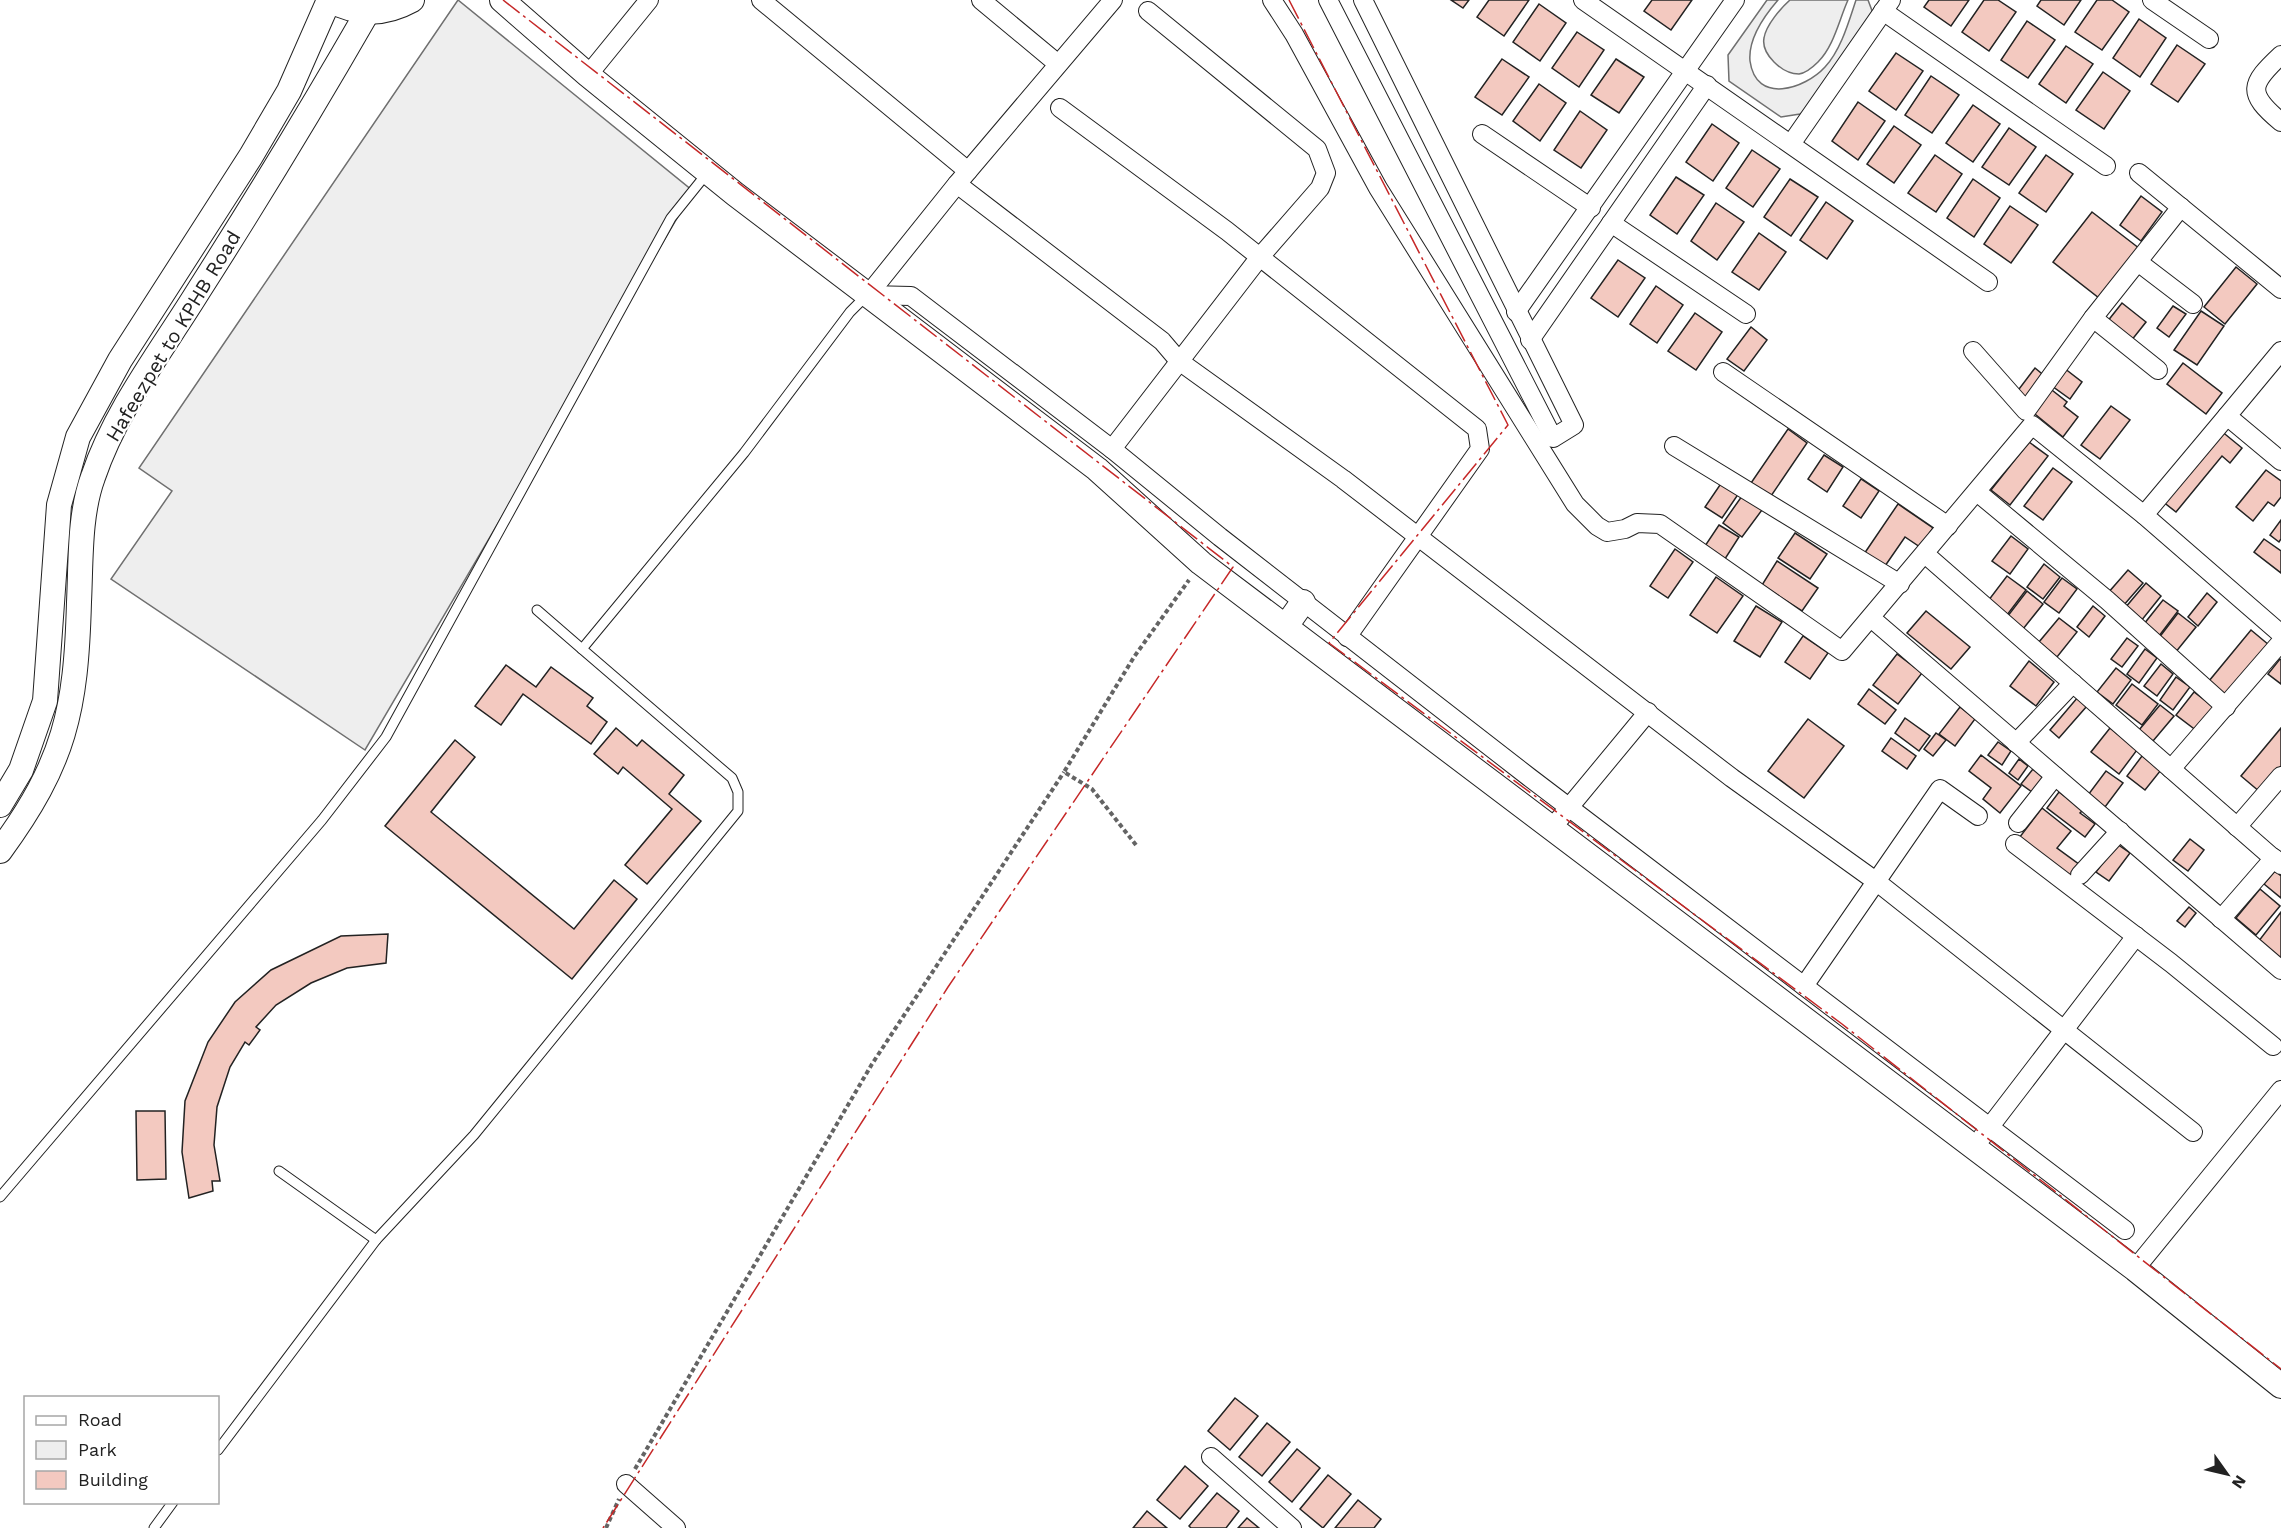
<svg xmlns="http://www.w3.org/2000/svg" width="2281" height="1528" font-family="'Work Sans',sans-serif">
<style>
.green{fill:#eee;stroke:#6f6f6f;stroke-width:1.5}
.building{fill:#f3c9c0;stroke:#222;stroke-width:1.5}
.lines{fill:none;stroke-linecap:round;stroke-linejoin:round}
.lane-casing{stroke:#222;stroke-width:11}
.street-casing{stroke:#222;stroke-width:20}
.secondary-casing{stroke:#222;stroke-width:26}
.path{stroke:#646464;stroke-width:4;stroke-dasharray:4.5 3;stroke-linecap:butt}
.lane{stroke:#fff;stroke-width:9}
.street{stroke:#fff;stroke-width:18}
.secondary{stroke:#fff;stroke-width:24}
.power{stroke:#c62828;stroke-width:1.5;stroke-dasharray:21 4.5 3 4.5;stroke-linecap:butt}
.labels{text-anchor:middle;stroke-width:4.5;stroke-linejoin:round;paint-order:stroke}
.street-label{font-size:20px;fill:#222;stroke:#fff}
</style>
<rect width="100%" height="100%" fill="#fff"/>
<g class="green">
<path d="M458,0L693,191L365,750L111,579L172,491L139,468Z"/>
<path d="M1767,0H1778C1765,15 1748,39 1750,61C1756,105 1805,89 1825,67C1841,50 1849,21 1856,0H1868L1874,16L1810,106L1800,114L1781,117L1729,81L1728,55Z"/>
<path d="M1790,0H1848C1839,20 1834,46 1818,62C1813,67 1806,73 1799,74C1782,74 1761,54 1764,38C1766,25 1781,8 1790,0Z"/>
</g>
<g class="building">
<path d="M1451,0H1469L1463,8Z"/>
<path d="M1489,0H1529L1504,36L1477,17Z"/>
<path d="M1652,0H1692L1671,30L1644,11Z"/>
<path d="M1929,0H1969L1951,26L1924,7Z"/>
<path d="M1984,0H1998L2016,12L1989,51L1962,32Z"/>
<path d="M2041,0H2081L2064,25L2037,6Z"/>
<path d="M2097,0H2112L2129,12L2102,50L2075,32Z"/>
<path d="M1539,4L1566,23L1540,61L1513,42Z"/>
<path d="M2139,19L2166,38L2140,77L2113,58Z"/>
<path d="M2027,21L2055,40L2028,78L2001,60Z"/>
<path d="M1577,32L1604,50L1579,87L1552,68Z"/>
<path d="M2177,45L2205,64L2178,102L2151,84Z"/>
<path d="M2066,46L2093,64L2066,103L2039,84Z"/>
<path d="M1896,53L1923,71L1896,110L1869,91Z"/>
<path d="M1502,59L1529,77L1502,115L1475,97Z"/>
<path d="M1616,59L1644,77L1619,113L1591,95Z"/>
<path d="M2103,72L2130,91L2104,129L2076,110Z"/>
<path d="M1931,76L1959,95L1932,133L1905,115Z"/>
<path d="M1539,84L1566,103L1540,141L1513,121Z"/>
<path d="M1858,102L1885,121L1858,160L1832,141Z"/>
<path d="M1973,105L2000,124L1973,162L1946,143Z"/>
<path d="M1580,111L1607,130L1581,168L1554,150Z"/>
<path d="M1712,124L1739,143L1713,181L1686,162Z"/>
<path d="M1894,126L1921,145L1894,183L1867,164Z"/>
<path d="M2009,128L2036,147L2009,185L1982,167Z"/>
<path d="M1752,150L1780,169L1753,207L1726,188Z"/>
<path d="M1935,155L1962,174L1936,212L1908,193Z"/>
<path d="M2046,155L2073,174L2046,212L2019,193Z"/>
<path d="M1676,177L1704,195L1677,234L1650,215Z"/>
<path d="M1790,179L1818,197L1791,236L1764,217Z"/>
<path d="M1973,179L2000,198L1974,237L1947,218Z"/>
<path d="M2141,196L2162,212L2141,241L2120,225Z"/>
<path d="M1826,202L1853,221L1827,259L1800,240Z"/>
<path d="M1716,203L1744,222L1717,260L1691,241Z"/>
<path d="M2010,206L2038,225L2011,263L1984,244Z"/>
<path d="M2092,212L2144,252L2099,298L2053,262Z"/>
<path d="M1759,233L1786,252L1759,290L1732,272Z"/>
<path d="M1618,260L1645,278L1618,317L1591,298Z"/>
<path d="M2236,267L2257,284L2225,324L2204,307Z"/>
<path d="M1656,286L1683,305L1657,343L1630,324Z"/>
<path d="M2122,303L2146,322L2131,341L2107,322Z"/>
<path d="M2173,306L2186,314L2169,337L2157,328Z"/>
<path d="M2201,311L2224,326L2197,365L2174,350Z"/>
<path d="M1695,313L1722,332L1696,370L1668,351Z"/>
<path d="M1751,327L1767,340L1744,371L1727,359Z"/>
<path d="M2183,363L2222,393L2206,414L2167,384Z"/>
<path d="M2035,368L2047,378L2029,403L2016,393Z"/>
<path d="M2064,368L2082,382L2070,399L2052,386Z"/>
<path d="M2048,387L2067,402L2064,406L2078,417L2063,437L2030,410Z"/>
<path d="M2111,406L2130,420L2100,459L2081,445Z"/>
<path d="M1788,429L1807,443L1771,496L1751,483Z"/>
<path d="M2220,430L2242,448L2230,463L2222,456L2176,512L2162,501Z"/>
<path d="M2029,442L2048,456L2010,505L1991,490Z"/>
<path d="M1824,455L1843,467L1827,492L1808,479Z"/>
<path d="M2053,468L2072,482L2043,520L2024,506Z"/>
<path d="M2266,470L2281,481V497L2274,506L2268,502L2253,521L2236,507Z"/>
<path d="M1861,479L1879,491L1861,518L1843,506Z"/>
<path d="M1722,482L1739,493L1722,518L1705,507Z"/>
<path d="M1742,496L1762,510L1742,537L1723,523Z"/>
<path d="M1898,504L1933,528L1920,547L1905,537L1885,566L1862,557Z"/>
<path d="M2281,520V539L2279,542L2270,535Z"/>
<path d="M1719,525L1739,537L1723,562L1703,549Z"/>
<path d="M1795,533L1827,554L1810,579L1778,558Z"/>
<path d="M2011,536L2028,549L2010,574L1992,561Z"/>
<path d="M2264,539L2281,551V573L2254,552Z"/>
<path d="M1675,549L1693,562L1668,598L1650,586Z"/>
<path d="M1777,561L1818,588L1802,611L1762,585Z"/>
<path d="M2044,564L2060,577L2043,599L2027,587Z"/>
<path d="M2128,570L2143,583L2123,606L2108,593Z"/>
<path d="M2007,576L2026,590L2007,615L1988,601Z"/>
<path d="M1716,577L1743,596L1717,633L1690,615Z"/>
<path d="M2062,578L2077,589L2059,613L2044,602Z"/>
<path d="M2146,583L2161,596L2141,621L2125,608Z"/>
<path d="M2027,591L2043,604L2023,629L2007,617Z"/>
<path d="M2207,593L2217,602L2198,626L2188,617Z"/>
<path d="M2163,600L2178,611L2159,636L2144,624Z"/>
<path d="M1756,606L1782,622L1760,657L1734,641Z"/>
<path d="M2093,606L2105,616L2089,637L2077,627Z"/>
<path d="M1926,611L1970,647L1951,669L1907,633Z"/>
<path d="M2178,613L2196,627L2175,653L2158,639Z"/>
<path d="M2059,618L2077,632L2057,657L2039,642Z"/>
<path d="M2251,630L2269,645L2227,696L2209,681Z"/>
<path d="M1803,636L1828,653L1810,679L1785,662Z"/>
<path d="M2127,638L2138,646L2122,667L2111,659Z"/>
<path d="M2145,649L2157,658L2139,683L2127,674Z"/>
<path d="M1897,654L1922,673L1898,704L1873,685Z"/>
<path d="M2280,659L2281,660V684L2268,674Z"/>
<path d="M2029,661L2054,682L2036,706L2010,686Z"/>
<path d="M2161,664L2173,674L2157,696L2144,686Z"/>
<path d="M506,665L536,687L551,667L593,698L587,706L607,722L591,744L523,694L501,725L475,706Z"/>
<path d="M2116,668L2131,680L2113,704L2097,692Z"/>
<path d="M2176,677L2190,687L2173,710L2160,700Z"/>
<path d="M2132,684L2158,704L2142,725L2116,705Z"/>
<path d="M1869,689L1896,710L1885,724L1858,704Z"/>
<path d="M2194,692L2215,708L2197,731L2176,715Z"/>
<path d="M2078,697L2087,706L2059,738L2050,730Z"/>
<path d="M2160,705L2174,716L2153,741L2139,730Z"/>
<path d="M1960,707L1975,719L1955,746L1939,734Z"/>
<path d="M1905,718L1930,736L1919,751L1895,733Z"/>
<path d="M1808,719L1844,746L1804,798L1768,771Z"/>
<path d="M616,728L637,746L642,740L684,775L669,794L701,821L647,884L625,865L672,809L623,767L618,774L594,754Z"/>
<path d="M2110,728L2137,750L2119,774L2091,752Z"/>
<path d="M2281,728V766L2260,792L2241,776Z"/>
<path d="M1936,733L1946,740L1933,756L1924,749Z"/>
<path d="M1891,738L1916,756L1907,769L1882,751Z"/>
<path d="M455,740L475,757L431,812L574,929L614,880L637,899L572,979L385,826Z"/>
<path d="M1998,742L2011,751L2002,765L1988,755Z"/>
<path d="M1981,755L2021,786L2000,813L1983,799L1991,788L1969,771Z"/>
<path d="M2142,756L2161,770L2145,790L2127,776Z"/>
<path d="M2019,759L2028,766L2018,780L2009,773Z"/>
<path d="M2033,769L2044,776L2032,792L2021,784Z"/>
<path d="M2106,771L2123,783L2105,807L2088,795Z"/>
<path d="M2059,792L2083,810L2080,813L2095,824L2085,837L2047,808Z"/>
<path d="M2042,808L2071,831L2057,848L2080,865L2070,878L2019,838Z"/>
<path d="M2190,839L2204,850L2188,871L2173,860Z"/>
<path d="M2117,844L2130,853L2109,881L2096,872Z"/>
<path d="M2275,871L2281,876V898L2264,884Z"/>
<path d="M2260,889L2280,906L2256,935L2236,918Z"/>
<path d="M2189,907L2196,913L2185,927L2177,921Z"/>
<path d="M2281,912V959L2258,942Z"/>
<path d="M388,934L386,963L347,968L311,983L276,1005L256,1027L260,1030L249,1045L245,1042L230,1067L217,1107L214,1145L220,1181H212L213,1191L189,1198L182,1152L185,1101L208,1042L235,1002L271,970L341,936Z"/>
<path d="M136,1111H165L166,1179L137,1180Z"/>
<path d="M1235,1398L1258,1416L1230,1450L1208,1431Z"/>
<path d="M1267,1423L1290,1442L1262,1476L1239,1457Z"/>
<path d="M1297,1449L1320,1468L1292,1502L1269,1482Z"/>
<path d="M1185,1466L1208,1486L1180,1519L1157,1500Z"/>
<path d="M1328,1475L1351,1494L1323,1528L1300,1509Z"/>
<path d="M1217,1493L1239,1511L1226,1528H1191L1189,1526Z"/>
<path d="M1358,1500L1381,1519L1374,1528H1335Z"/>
<path d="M1147,1511L1167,1528H1133Z"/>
<path d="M1247,1518L1259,1528H1238Z"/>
</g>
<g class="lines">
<defs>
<g id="lane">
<path d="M537,610L582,649"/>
<path d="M279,1171L376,1240L474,1135L738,811V792L732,778L582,649L744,453L850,312L866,296"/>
<path d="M0,1197L322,820L386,737L671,218L708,172"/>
<path d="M218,1450L376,1240"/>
<path d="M154,1528L173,1502"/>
</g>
<g id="street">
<path d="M761,0L968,171"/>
<path d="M981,0L1058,64"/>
<path d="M1272,0L1294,34L1378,188L1575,504L1597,526L1607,532L1625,529L1637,523L1660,524L1842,651L2032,425L2144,515"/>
<path d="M1328,0L1553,438L1574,425L1363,0"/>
<path d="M1583,0L1988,282"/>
<path d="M2152,0L2209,39"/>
<path d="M1883,11L2106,166"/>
<path d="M2281,55C2250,84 2246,93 2281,122"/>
<path d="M588,75L649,0"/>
<path d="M1060,108L1227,231L1477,429L1480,449L1347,637"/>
<path d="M1482,134L1591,208"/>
<path d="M1791,144L1891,0"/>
<path d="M2139,173L2281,289"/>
<path d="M957,184L1162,341L1179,361L1343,479L1732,778L1877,882L2193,1132"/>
<path d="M1611,223L1746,314"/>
<path d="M2138,262L2193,304"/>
<path d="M868,295L911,296L1112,449L1220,537L1529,777L2125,1230"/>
<path d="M868,295L957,184L1113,0"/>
<path d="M1516,312L1735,0"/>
<path d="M2093,318L2158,370"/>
<path d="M1530,340L1707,85"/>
<path d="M1973,351L2026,411L2093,318L2181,207"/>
<path d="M2281,351L2227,416L2281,461"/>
<path d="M1723,372L1948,526"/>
<path d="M2227,416L2144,515L2281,634"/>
<path d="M1674,446L1900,584"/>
<path d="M1112,449L1259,258L1320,188L1326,173L1317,149L1148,11"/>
<path d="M1977,492L2107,600L2226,707"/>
<path d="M1925,554L2281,865"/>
<path d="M1871,618L2281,970"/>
<path d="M2016,743L2073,683"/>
<path d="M2171,769L2281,642"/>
<path d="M2018,823L2055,776"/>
<path d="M2237,827L2281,776"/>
<path d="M1552,828L1648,712"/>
<path d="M2015,844L2171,963L2273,1046"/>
<path d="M2080,875L2120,831"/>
<path d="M2221,919L2274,858"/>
<path d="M1804,986L1940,789L1978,816"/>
<path d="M1982,1137L2136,936"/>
<path d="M2135,1269L2281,1090"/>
<path d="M1211,1457L1292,1528"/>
<path d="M626,1484L676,1528"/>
</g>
<g id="secondary">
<path d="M329,0C358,15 383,16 412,0"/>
<path d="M502,0L588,75L735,194L1097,469L1201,563L2135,1269L2281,1386"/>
<path d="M1286,626L1303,602"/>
<path d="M0,805L21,770L45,701L59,505L78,437L120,360L251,156L289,91L329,0"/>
<path d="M0,851C65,762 76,711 79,602C81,562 79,515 93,477C116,409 162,350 199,290C257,199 313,107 367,13"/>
</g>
</defs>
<use href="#lane" class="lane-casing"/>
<use href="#street" class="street-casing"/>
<use href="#secondary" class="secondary-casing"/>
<g class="path">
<path d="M1136,845L1092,789L1064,772L1134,657L1189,580"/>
<path d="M635,1469L872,1064L1064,772"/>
<path d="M606,1528L619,1499"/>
</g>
<use href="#lane" class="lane"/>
<use href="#street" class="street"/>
<use href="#secondary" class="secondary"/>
<g class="power">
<path d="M503,0L1233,567L948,987L603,1528"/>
<path d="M1289,0L1508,425L1329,643L1842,1024L2281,1369"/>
</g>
</g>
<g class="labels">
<g class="street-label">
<text transform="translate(173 336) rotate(-59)" y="7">Hafeezpet to KPHB Road</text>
</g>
</g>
<rect x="24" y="1396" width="195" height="108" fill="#ffffff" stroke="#a7a7a7" stroke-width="1.5"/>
<rect x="36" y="1416" width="30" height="9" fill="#ffffff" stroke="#a7a7a7" stroke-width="1.5"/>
<text x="78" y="1426" font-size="18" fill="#222222">Road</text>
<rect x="36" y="1441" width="30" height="18" fill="#eeeeee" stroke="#a7a7a7" stroke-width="1.5"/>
<text x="78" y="1456" font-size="18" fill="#222222">Park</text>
<rect x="36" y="1471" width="30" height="18" fill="#f3c9c0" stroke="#a7a7a7" stroke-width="1.5"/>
<text x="78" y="1486" font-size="18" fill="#222222">Building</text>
<g transform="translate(2227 1474) rotate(124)" stroke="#ffffff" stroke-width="4.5" paint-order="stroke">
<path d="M0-4.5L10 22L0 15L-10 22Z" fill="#222222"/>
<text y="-9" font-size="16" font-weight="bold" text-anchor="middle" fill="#222222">N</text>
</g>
</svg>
